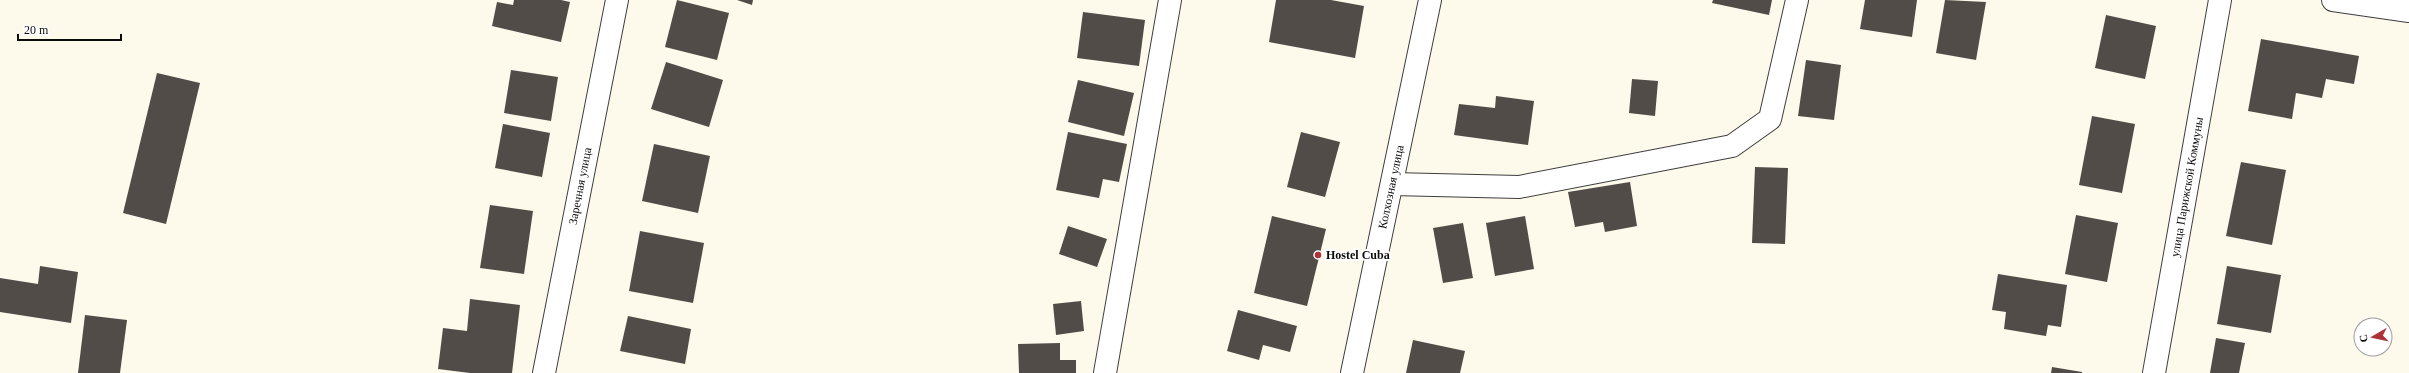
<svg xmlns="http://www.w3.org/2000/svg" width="2409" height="373" font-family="Georgia,serif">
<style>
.building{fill:#524c48}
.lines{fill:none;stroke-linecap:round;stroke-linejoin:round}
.street-casing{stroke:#3e3e3e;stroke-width:24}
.street{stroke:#fff;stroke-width:22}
.poi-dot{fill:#ad3139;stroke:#fff;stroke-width:1.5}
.labels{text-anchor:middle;stroke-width:4;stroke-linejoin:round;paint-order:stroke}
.street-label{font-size:12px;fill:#0b0b0b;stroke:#fff}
.poi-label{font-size:12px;font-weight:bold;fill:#0b0b0b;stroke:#fff;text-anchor:start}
</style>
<rect width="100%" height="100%" fill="#fdf9eb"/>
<g class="building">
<path d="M514,0H561L570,2L561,42L492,26L497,2L513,5Z"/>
<path d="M677,0L729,13L717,60L665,47Z"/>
<path d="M737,0H753L752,5Z"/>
<path d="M1276,0H1331L1364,6L1355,58L1269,42Z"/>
<path d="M1713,0H1772L1769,15L1712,3Z"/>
<path d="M1865,0H1917L1912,37L1860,29Z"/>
<path d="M1945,0L1986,2L1976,60L1936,53Z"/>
<path d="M1083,12L1145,20L1139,66L1077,58Z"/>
<path d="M2106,15L2156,26L2145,79L2095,68Z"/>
<path d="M2261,39L2359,56L2354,84L2326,79L2322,98L2296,93L2292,119L2248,111Z"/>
<path d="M1806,60L1841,65L1834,120L1798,116Z"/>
<path d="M666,62L723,80L709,127L651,109Z"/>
<path d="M511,70L558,77L551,121L504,113Z"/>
<path d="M157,73L200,83L166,224L123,213Z"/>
<path d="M1632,79L1658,81L1655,116L1629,113Z"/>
<path d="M1078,80L1134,93L1124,136L1068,122Z"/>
<path d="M1496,96L1534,101L1528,145L1454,135L1459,104L1495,108Z"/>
<path d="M2092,116L2135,124L2122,193L2079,185Z"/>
<path d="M503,124L550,133L542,177L495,168Z"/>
<path d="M1068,132L1127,144L1119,182L1103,179L1099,198L1056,190Z"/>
<path d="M1301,132L1340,142L1325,197L1287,187Z"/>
<path d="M654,144L710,156L698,213L642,201Z"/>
<path d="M2241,162L2286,170L2272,245L2226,236Z"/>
<path d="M1755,167L1788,168L1785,244L1752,243Z"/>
<path d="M1630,182L1637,226L1605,232L1603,222L1575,227L1568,192Z"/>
<path d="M490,205L533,211L524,274L480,268Z"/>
<path d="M2076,215L2118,223L2107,282L2065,274Z"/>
<path d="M1272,216L1326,229L1307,306L1254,293Z"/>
<path d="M1525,216L1534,269L1495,276L1486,223Z"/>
<path d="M1463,223L1473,278L1443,283L1433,228Z"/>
<path d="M1068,226L1107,239L1097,267L1059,254Z"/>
<path d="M640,231L704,243L693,303L629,291Z"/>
<path d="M40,266L78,272L71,323L0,312V278L38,284Z"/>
<path d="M2227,266L2281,275L2271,333L2217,324Z"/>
<path d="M1998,274L2067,285L2061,327L2048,325L2046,336L2004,329L2006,312L1992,310Z"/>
<path d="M470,299L520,305L512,373H470L438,369L443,328L467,331Z"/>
<path d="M1081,301L1084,331L1056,335L1053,304Z"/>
<path d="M1238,310L1297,326L1290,352L1263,345L1259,360L1227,351Z"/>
<path d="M85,315L127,320L120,373H78Z"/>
<path d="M628,316L691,329L685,364L620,351Z"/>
<path d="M2216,338L2245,343L2239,373H2210Z"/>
<path d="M1413,340L1465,351L1460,373H1406Z"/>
<path d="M1060,343V360H1076V373H1019L1018,344Z"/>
<path d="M2052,367L2082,372V373H2051Z"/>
</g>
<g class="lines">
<defs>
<g id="street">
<path d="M2333,0L2409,11"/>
<path d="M1392,184L1519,187L1732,146L1770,119L1797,0"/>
<path d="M544,373L617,0"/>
<path d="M1105,373L1170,0"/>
<path d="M1352,373L1430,0"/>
<path d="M2154,373L2220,0"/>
</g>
</defs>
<use href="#street" class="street-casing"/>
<use href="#street" class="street"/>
</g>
<circle class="poi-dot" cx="1318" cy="255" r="4"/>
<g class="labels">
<g class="street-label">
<text transform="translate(580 186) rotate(-79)" y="4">Заречная улица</text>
<text transform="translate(1391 187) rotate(-78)" y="4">Колхозная улица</text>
<text transform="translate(2187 187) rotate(-80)" y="4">улица Парижской Коммуны</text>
</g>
<g class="poi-label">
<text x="1326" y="259">Hostel Cuba</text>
</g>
</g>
<g transform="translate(2373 337) rotate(261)"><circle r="19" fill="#ffffff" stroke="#9d9d9d"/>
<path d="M0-3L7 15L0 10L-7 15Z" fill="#ad3139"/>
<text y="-6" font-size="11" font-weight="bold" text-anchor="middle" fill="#0b0b0b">С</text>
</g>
<path d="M18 34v6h103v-6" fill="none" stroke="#0b0b0b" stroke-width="2"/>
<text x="24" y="34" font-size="12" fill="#0b0b0b" stroke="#ffffff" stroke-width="3" paint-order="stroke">20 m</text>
</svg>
